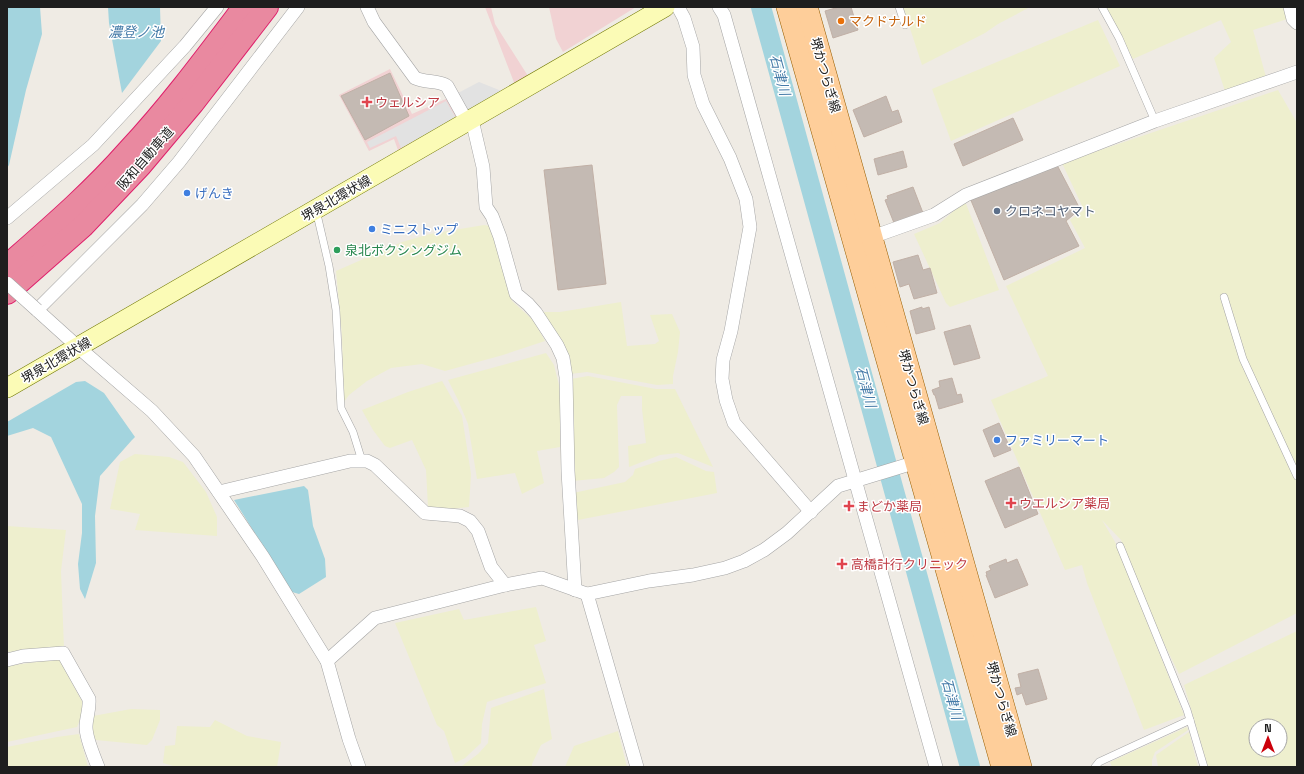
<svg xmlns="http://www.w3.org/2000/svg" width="1304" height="774" font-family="'Space Grotesk','Noto Sans JP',sans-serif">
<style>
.commercial{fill:#f1d2d3}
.farmland{fill:#eeefce;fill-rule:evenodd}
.parking{fill:#e2e2e2}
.water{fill:#a3d4de}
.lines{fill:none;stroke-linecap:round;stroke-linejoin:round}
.river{stroke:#a3d4de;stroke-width:20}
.building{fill:#c4bab3;stroke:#c1b0a6}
.service-casing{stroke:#a5a5a5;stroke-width:8}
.minor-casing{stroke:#a5a5a5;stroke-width:14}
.secondary-casing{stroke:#717802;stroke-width:20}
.primary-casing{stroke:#985e00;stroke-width:22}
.motorway-casing{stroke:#df1f6b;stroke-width:24}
.service{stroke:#fff;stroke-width:7}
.minor{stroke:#fff;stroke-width:13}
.secondary{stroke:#fbfbb6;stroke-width:19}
.primary{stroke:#fece9a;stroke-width:21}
.motorway{stroke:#e989a0;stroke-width:22}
.minor-bridge-casing{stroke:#a5a5a5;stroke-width:14;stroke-linecap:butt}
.minor-bridge{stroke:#fff;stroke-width:13}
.food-dot{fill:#e8710a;stroke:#fff;stroke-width:1.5}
.health-dot{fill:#e0444e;stroke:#fff;stroke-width:1.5}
.shop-dot{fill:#3f7fe0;stroke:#fff;stroke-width:1.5}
.service-dot{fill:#5c6f8a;stroke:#fff;stroke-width:1.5}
.leisure-dot{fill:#2e9e5b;stroke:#fff;stroke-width:1.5}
.labels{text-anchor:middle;stroke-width:3;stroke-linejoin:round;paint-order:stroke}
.food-label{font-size:13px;fill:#c56008;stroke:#fff;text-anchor:start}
.street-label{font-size:13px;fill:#1e1e1e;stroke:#fff}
.health-label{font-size:13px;fill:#be3a42;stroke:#fff;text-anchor:start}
.shop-label{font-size:13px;fill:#366cbe;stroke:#fff;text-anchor:start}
.service-label{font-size:13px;fill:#4e5e75;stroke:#fff;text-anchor:start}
.leisure-label{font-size:13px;fill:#27864d;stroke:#fff;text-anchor:start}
.water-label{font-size:14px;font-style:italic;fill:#457ba8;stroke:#fff}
</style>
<rect width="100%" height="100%" fill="#efebe4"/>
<g class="commercial">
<path d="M485,7H491L495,24L528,76L515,85Z"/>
<path d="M549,7H636L563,52L556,39Z"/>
<path d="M390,69L412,114L448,98L459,119L399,153L394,139L369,151L339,95Z"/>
</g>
<g class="farmland">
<path d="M903,7H1030L998,24L985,33L922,65Z"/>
<path d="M1106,7H1297V16L1253,30L1266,77L1225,91L1214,58L1231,42L1221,20L1133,59Z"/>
<path d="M1098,20L1120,66L951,141L932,89Z"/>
<path d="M1278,90L1297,123V613L1179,674L1159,633L1121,540L1102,520L1115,542L1184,715L1144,730L1087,583L1082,565L1065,570L991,400L1048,376L1006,286L1085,248L1070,220L1084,210L1062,163Z"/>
<path d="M965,201L999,290L950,307L946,303L914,234L940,223Z"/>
<path d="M484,225L490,226L512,301L534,321L545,341L503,355L445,371L422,364L391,368L367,381L349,395L344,402L342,336L336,271L402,242L430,234Z"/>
<path d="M621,302L627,346L655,344L659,341L650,315L672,314L680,332L678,352L673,376V384L657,385L587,372L570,374L540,312H560Z"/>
<path d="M546,353L554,365L560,389V447L537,451L544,483L522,494L515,473L477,479L468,424L458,400L448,380Z"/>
<path d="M588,376L656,389H675L713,467L678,453L660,455L629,467L628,446L646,443L642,409V396H621L617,405L619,467L614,472L604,478L572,481L571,379Z"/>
<path d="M442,381L462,416L471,474L469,507L450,509L428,507L426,470L412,440L390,448L385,446L373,430L362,410L408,392Z"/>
<path d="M135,454L169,457L183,462L206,492L217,517V536L135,530L140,514L110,509L120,462Z"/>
<path d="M676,457L706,471L714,472L717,493L578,520L573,493L625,482L633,475L635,469L659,461Z"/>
<path d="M7,526L66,530L61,571L64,648L7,652Z"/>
<path d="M536,607L546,641L534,645L546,683L487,702L482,724L481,743L465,758L455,763L444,731L437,725L395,623L459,609L464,620Z"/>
<path d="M1297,631V767H1208L1184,685ZM1256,726H1280V750H1256Z"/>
<path d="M59,659L84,705V710L77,727L7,742V666Z"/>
<path d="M544,689L552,739L541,745L532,764V767H462V766L478,754L488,743L491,708Z"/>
<path d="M131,709L160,710V720L152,740L147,745L96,740L93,738V716Z"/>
<path d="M215,720L247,736L281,742L277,767H173V766L163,763L165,746L175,745L177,726L210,727Z"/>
<path d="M1187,727L1188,730L1155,752L1152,760V767H1112L1110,762Z"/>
<path d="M618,731L627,767H565L574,746Z"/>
<path d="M1189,732L1198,767H1158L1156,755Z"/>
<path d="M79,734L88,767H7V747L57,737Z"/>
</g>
<g class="parking">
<path d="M479,82L504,92L469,113L458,93Z"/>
<path d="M446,101L456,118L401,148L396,136L370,148L367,142Z"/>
</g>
<g class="water">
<path d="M7,7H40L42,34L26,90L9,165L7,168Z"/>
<path d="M108,7H160L161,41L122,93L109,23Z"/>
<path d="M85,381L104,393L135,437L132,440L100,476L95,516L96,563L85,599L80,589L78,564L82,533V504L51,437L33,428L7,436V422L76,382Z"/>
<path d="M304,486L308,490L313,526L325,559L326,577L299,594L292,592L234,500Z"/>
</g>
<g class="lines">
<path class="river" d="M761,7L970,767"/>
</g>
<g class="building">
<path d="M839,7H851L858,30L833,38L825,11Z"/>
<path d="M390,73L409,116L365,140L341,96Z"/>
<path d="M886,96L892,112L898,110L902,122L864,137L853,110Z"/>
<path d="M1013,118L1023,140L963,166L954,144Z"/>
<path d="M903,151L907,167L878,175L874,159Z"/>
<path d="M592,165L606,284L558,290L544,170Z"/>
<path d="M1057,165L1080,209L1066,221L1079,246L1004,280L970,198Z"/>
<path d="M913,187L923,213L894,223L885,200L888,199L887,196Z"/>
<path d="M918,255L923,270L930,268L937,293L914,299L909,284L900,287L893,262Z"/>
<path d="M922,307V309L929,307L935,329L916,334L910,311Z"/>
<path d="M970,325L980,358L954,365L944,332Z"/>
<path d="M952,378L957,395L961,394L963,402L939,409L935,395H934L932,390L940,387L939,381Z"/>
<path d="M999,423L1011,450L994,457L983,430Z"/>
<path d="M1019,467L1038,514L1005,528L985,481Z"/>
<path d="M1006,559L1007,563L1017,559L1028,585L995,598L986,575H987L986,572L991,570L989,566Z"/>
<path d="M1038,669L1047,699L1026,705L1022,693L1017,695L1015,688L1021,687L1018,674Z"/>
</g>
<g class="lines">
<defs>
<g id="service">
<path d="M899,7L905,25"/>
<path d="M1102,7L1119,38L1155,121"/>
<path d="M316,210L329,266L336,310L341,408L353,432L362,461"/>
<path d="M1224,297L1243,359L1297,476"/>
<path d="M1120,546L1187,710L1204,767"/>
<path d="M1095,767L1099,762L1190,720"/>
</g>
<g id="minor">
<path d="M298,7L179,162L142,205L37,310L78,347L152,411L194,456L263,557L327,661L349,739L359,767"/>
<path d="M367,7L374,22L415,78C425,83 439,80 447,86L467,122"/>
<path d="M678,7L684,18L693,47L694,75L703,104L730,158L746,199L750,227L731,331L723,360L722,379L726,400L734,423L811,512"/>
<path d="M719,7L724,15L936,767"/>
<path d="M1290,7L1293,19L1297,23"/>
<path d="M472,120L483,167L486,207L492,216L500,237L516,294L528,304L536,313L557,345L563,358L566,377L568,471L575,590"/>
<path d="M7,218L93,145L185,46L217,7"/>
<path d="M872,237L934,215L966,195L1155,121L1297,72"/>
<path d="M219,492L350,461H367L375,465L425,513L460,516L470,521L478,531L491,567L505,585"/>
<path d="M587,594L637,767"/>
<path d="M7,660L23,656L63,653L89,699C90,709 86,718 86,727C86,739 94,756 98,767"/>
<path d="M327,661L375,618L505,585L542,578L587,594L649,581L693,575L725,568L744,561L764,550L787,533L838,486L923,460"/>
</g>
<path id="secondary" d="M7,388L665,7"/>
<g id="primary">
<path d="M787,7L1002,767"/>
<path d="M807,7L1021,767"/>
</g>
<g id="motorway">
<path d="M7,266C49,229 91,193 128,151C170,106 207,56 244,7"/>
<path d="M7,293L83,226L140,166L193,103L267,7"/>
</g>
</defs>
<use href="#service" class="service-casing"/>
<use href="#minor" class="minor-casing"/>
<use href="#secondary" class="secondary-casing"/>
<use href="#primary" class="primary-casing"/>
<use href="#motorway" class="motorway-casing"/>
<use href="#service" class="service"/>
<use href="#minor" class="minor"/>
<use href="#secondary" class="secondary"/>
<use href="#primary" class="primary"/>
<use href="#motorway" class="motorway"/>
<defs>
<path id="minor-bridge" d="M7,283L37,310"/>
</defs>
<use href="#minor-bridge" class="minor-bridge-casing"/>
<use href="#minor-bridge" class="minor-bridge"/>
</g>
<circle class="food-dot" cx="841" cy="21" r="4"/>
<g class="health-dot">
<path d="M365 96h4v4h4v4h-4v4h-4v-4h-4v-4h4z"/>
<path d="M1009 497h4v4h4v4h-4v4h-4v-4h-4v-4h4z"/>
<path d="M847 500h4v4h4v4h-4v4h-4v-4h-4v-4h4z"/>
<path d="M840 558h4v4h4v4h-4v4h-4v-4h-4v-4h4z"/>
</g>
<g class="shop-dot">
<circle cx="187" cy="193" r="4"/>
<circle cx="372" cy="229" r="4"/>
<circle cx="997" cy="440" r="4"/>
</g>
<circle class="service-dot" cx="997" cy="211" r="4"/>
<circle class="leisure-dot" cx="337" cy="250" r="4"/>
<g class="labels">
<g class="food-label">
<text x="849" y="26">マクドナルド</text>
</g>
<g class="street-label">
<text transform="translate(826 75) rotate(74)" y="5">堺かつらぎ線</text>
<text transform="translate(145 158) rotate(-49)" y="5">阪和自動車道</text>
<text transform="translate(336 198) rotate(-30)" y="5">堺泉北環状線</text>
<text transform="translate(56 360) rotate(-30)" y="5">堺泉北環状線</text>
<text transform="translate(914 387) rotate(74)" y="5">堺かつらぎ線</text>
<text transform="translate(1002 699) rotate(74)" y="5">堺かつらぎ線</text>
</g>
<g class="health-label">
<text x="375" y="107">ウェルシア</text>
<text x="1019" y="508">ウエルシア薬局</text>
<text x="857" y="511">まどか薬局</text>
<text x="851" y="569">高橋計行クリニック</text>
</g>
<g class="shop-label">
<text x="195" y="198">げんき</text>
<text x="380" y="234">ミニストップ</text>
<text x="1005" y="445">ファミリーマート</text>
</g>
<g class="service-label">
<text x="1005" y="216">クロネコヤマト</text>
</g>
<g class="leisure-label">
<text x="345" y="255">泉北ボクシングジム</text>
</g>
<g class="water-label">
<text x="136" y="37">濃登ノ池</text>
<text transform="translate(780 75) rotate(75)" y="5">石津川</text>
<text transform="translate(866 387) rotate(75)" y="5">石津川</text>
<text transform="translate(952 699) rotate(75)" y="5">石津川</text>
</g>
</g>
<rect width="1304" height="774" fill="none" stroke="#1e1e1e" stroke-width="16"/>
<g transform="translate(1268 738)"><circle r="19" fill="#ffffff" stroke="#a5a5a5"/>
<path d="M0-3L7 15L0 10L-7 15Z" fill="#cc000b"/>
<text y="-6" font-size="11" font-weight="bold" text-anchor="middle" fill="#1e1e1e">N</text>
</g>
</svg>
